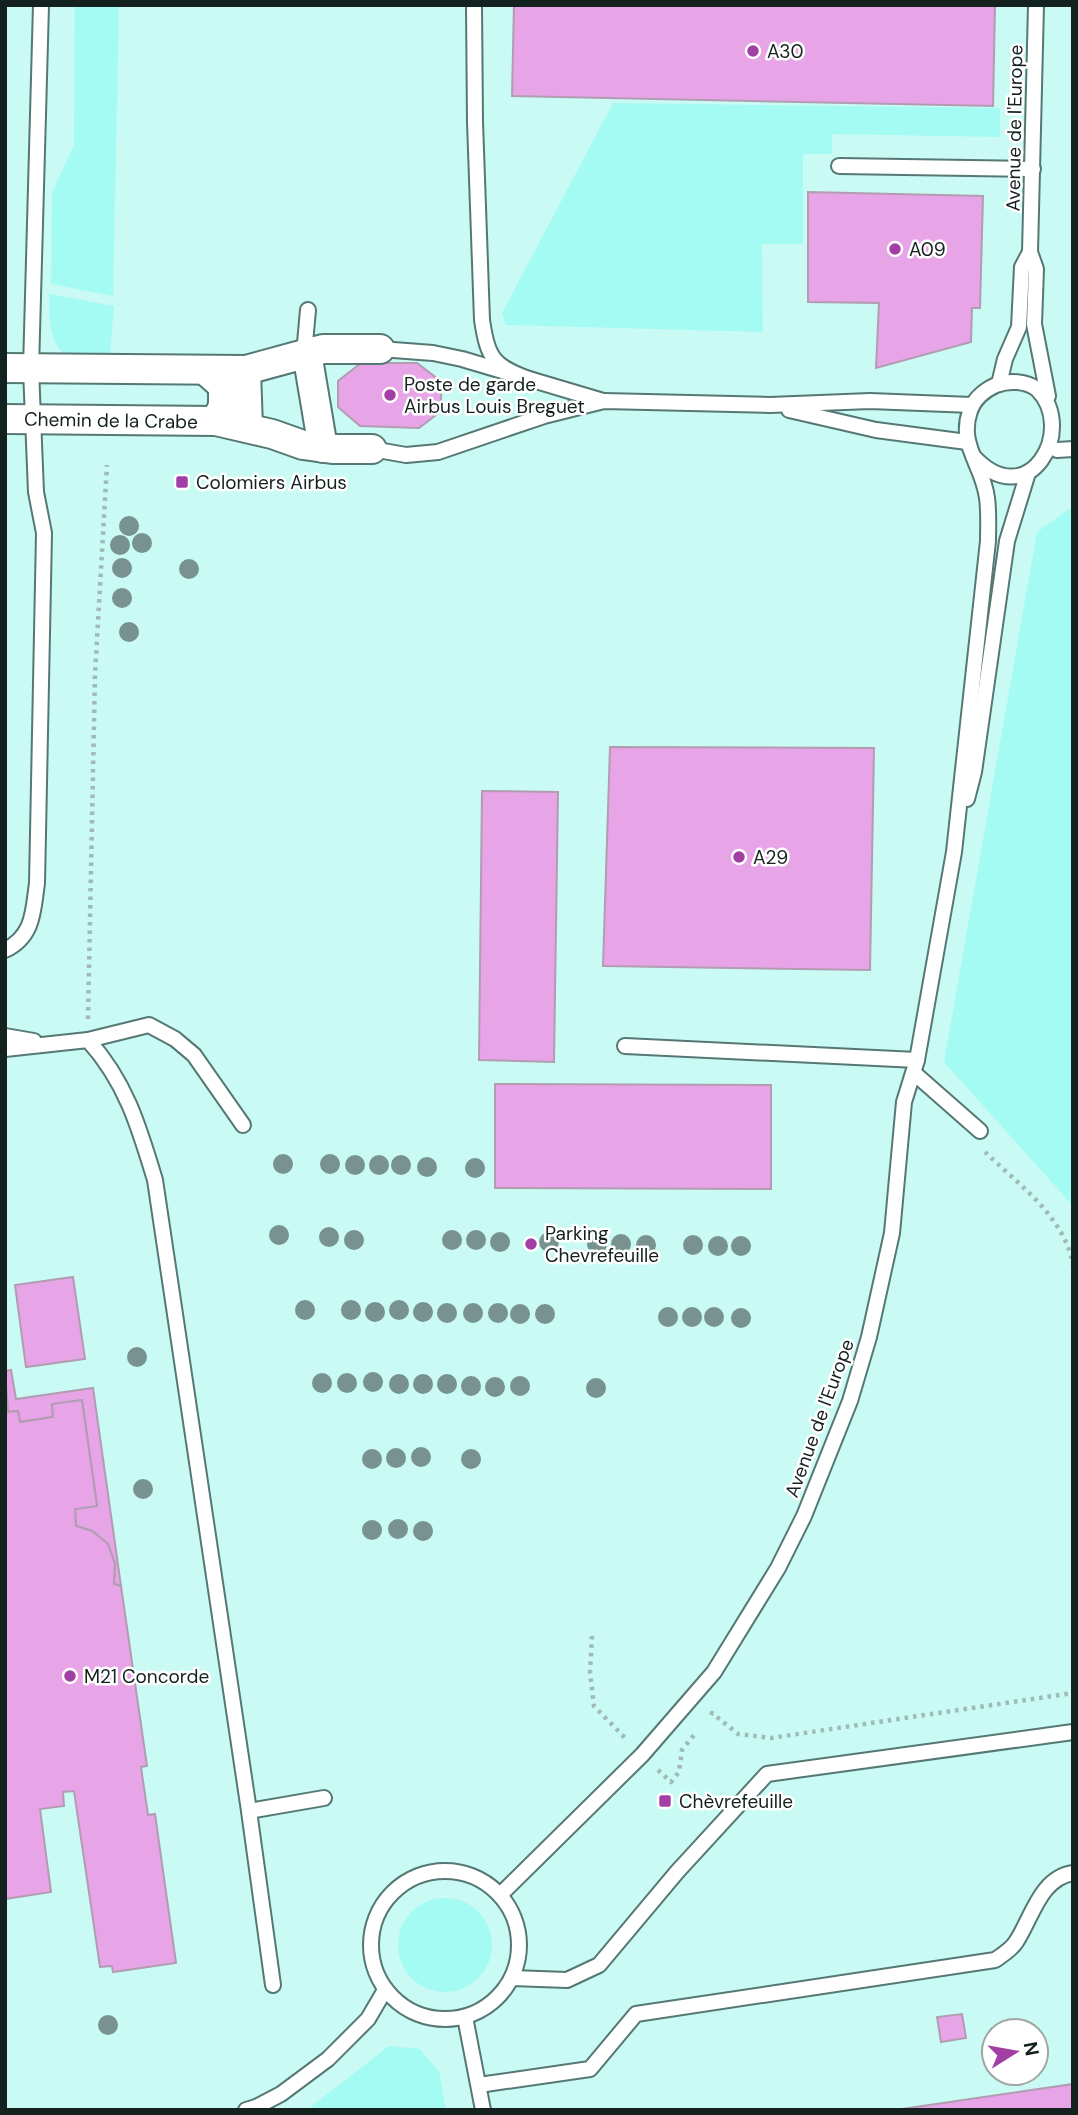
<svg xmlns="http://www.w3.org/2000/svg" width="1078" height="2115" font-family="'DM Sans',sans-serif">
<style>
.built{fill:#c9faf4;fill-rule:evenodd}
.green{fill:#a4fbf3}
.building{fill:#e7a5e7;stroke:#b29cb1;stroke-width:2}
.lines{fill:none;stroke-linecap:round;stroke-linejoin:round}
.service-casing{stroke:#557874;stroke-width:18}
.minor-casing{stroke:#557874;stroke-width:32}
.path{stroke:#a0bab7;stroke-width:4.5;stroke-dasharray:3.5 5;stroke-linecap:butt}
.service{stroke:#fff;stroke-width:14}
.minor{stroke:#fff;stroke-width:28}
.tree{fill:#78928f}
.poi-dot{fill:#a23fa5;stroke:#fff;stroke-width:2.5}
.labels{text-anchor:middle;stroke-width:5;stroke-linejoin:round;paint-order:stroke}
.poi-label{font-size:19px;fill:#13211f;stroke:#fff;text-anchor:start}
.street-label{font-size:19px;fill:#13211f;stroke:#fff}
</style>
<rect width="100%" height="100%" fill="#e0fffb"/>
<path class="built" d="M5,5H1073V2110H5ZM994,2031H1036V2073H994Z"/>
<g class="green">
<path d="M75,5H119L113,296L51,284L52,193L74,145Z"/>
<path d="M613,103L1000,108V137L832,134V154H803V244H762L763,332L506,325L502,313Z"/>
<path d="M49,294L114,306L109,365C99,364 85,365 76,361C47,349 50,320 49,294Z"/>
<path d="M1073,506V1206L944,1062L1037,532Z"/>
<circle cx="445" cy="1945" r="47"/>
<path d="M389,2046L420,2049L439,2072L446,2110H307Z"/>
</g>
<g class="building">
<path d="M514,5H995L993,106L512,96Z"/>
<path d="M808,192L983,196L980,308H972L971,342L876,368L879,303L808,302Z"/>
<path d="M361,363H417L442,382L440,412L419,428L360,426L338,407V381Z"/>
<path d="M610,747L874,748L870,970L603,966Z"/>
<path d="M482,791L558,792L554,1062L479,1060Z"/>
<path d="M495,1084L771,1085V1189L495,1188Z"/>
<path d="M73,1277L85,1359L26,1367L15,1285Z"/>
<path d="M11,1370L16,1399L93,1388L121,1586L114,1584L115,1564L108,1544L92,1531L76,1526L75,1509L97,1506L82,1400L52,1404L53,1417L20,1422L18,1411L8,1412L5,1371Z"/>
<path d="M6,1400L8,1412L18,1411L20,1422L53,1417L52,1404L82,1400L97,1506L75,1509L76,1526L92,1531L108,1544L115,1564L114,1584L121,1586L147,1766L141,1767L148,1815L155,1814L176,1963L113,1972L112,1966L100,1967L74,1791L63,1792L64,1806L40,1809L51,1892L5,1899Z"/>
<path d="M962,2014L966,2038L941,2042L937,2017Z"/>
<path d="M1073,2084V2110H895Z"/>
</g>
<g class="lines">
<defs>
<g id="service">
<path d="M474,5L475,122L482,320C488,359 493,366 531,380"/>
<path d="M1036,5L1030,252L1036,269L1034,324L1048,396"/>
<path d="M839,166L1033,169"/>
<path d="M380,349L433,353L462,359L603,401"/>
<path d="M304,354L308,310"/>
<path d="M999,384L1005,359L1019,327L1022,267L1030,252"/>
<path d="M789,410L876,430L967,442"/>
<path d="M372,449L406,455L438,452L544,416L604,401L770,405L870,401L972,405"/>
<path d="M1057,450L1073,449"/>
<path d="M967,799L974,772L1007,541L1027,476"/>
<path d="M5,950C34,936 33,911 37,883L44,533L36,492L31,369L41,5"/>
<path d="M5,1036L34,1041"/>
<path d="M88,1040L149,1025L175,1039L194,1055L243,1125"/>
<path d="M625,1046L917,1060"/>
<path d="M5,1049L88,1040C126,1082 139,1127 155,1180L249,1811L324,1798"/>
<path d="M914,1073L980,1131"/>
<path d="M249,1811L273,1985"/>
<circle cx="445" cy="1945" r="74"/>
<path d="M500,1895L642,1755L714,1672L778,1568L804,1516L850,1401L869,1337L892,1233L904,1102L917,1060L954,852L988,541C988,527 989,512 987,498C983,465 958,445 970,411C974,399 985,390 996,385C1009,380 1026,381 1037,389C1078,430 1028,516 973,456"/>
<path d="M512,1978L567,1980L599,1965L677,1872L767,1774L1073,1732"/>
<path d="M465,2017L483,2110"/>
<path d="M479,2085L590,2069L636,2014L995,1960C1002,1955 1011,1950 1016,1942C1032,1918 1040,1878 1073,1873"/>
<path d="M246,2110L256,2107L281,2094L328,2059L368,2019L385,1990"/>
</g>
<g id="minor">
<path d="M307,353L323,448"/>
<path d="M5,368L246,370L323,349H380"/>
<path d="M246,370L248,428"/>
<path d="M5,419L216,421L223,406V386L205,370"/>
<path d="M216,421L272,434L303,445L332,449H372"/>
</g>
</defs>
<use href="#service" class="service-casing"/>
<use href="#minor" class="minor-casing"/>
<g class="path">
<path d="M88,1019L95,674L107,465"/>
<path d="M985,1152C1018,1184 1065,1217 1073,1265"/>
<path d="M592,1636L590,1672L594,1706L627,1740"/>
<path d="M711,1715L712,1713L738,1734L771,1738L1073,1693"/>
<path d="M658,1770L671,1782L679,1772L682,1750L694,1735"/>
</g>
<use href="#service" class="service"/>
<use href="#minor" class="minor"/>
</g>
<g class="tree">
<circle cx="129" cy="526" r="10"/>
<circle cx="142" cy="543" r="10"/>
<circle cx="120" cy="545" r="10"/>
<circle cx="122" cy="568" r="10"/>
<circle cx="189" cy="569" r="10"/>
<circle cx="122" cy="598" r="10"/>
<circle cx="129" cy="632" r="10"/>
<circle cx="283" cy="1164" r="10"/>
<circle cx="330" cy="1164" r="10"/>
<circle cx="355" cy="1165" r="10"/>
<circle cx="379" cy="1165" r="10"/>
<circle cx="401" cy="1165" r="10"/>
<circle cx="427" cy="1167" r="10"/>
<circle cx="475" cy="1168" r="10"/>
<circle cx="279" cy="1235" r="10"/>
<circle cx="329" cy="1237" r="10"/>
<circle cx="354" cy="1240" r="10"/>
<circle cx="452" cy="1240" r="10"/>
<circle cx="476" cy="1240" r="10"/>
<circle cx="500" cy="1242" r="10"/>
<circle cx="549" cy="1242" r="10"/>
<circle cx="597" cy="1244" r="10"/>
<circle cx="621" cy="1244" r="10"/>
<circle cx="646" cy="1245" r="10"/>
<circle cx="693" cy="1245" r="10"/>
<circle cx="718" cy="1246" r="10"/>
<circle cx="741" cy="1246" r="10"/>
<circle cx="305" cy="1310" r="10"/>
<circle cx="351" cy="1310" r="10"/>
<circle cx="399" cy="1310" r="10"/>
<circle cx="375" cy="1312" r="10"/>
<circle cx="423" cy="1312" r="10"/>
<circle cx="447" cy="1313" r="10"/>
<circle cx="473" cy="1313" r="10"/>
<circle cx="498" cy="1313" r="10"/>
<circle cx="520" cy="1314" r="10"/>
<circle cx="545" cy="1314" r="10"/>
<circle cx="668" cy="1317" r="10"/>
<circle cx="692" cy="1317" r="10"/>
<circle cx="714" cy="1317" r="10"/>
<circle cx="741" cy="1318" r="10"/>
<circle cx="137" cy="1357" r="10"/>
<circle cx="373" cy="1382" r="10"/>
<circle cx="322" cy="1383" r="10"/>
<circle cx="347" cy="1383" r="10"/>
<circle cx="399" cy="1384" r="10"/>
<circle cx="423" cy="1384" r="10"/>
<circle cx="447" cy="1384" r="10"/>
<circle cx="471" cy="1386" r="10"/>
<circle cx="520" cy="1386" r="10"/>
<circle cx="495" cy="1387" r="10"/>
<circle cx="596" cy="1388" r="10"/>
<circle cx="421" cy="1457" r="10"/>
<circle cx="396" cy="1458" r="10"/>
<circle cx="372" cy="1459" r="10"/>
<circle cx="471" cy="1459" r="10"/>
<circle cx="143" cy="1489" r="10"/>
<circle cx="398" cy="1529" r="10"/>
<circle cx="372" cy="1530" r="10"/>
<circle cx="423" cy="1531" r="10"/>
<circle cx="108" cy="2025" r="10"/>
</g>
<g class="poi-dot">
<circle cx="753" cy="51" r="7"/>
<circle cx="895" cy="249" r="7"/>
<circle cx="390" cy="395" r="7"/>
<rect x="175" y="475" width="14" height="14" rx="3.5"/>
<circle cx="739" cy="857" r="7"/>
<circle cx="531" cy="1244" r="7"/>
<circle cx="70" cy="1676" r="7"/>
<rect x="658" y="1794" width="14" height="14" rx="3.5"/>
</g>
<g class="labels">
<g class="poi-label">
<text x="767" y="58">A30</text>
<text x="909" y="256">A09</text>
<text x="404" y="391">Poste de garde<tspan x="404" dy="22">Airbus Louis Breguet</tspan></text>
<text x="196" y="489">Colomiers Airbus</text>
<text x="753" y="864">A29</text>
<text x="545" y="1240">Parking<tspan x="545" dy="22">Chevrefeuille</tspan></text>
<text x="84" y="1683">M21 Concorde</text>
<text x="679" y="1808">Chèvrefeuille</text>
</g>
<g class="street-label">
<text transform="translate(1014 128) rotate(-89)" y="7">Avenue de l'Europe</text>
<text transform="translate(111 420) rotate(1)" y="7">Chemin de la Crabe</text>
<text transform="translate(819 1418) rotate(-70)" y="7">Avenue de l'Europe</text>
</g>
</g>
<rect width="1078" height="2115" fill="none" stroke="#13211f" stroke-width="14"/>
<g transform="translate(1015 2052) rotate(79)"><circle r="33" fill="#ffffff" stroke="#a1a6a5" stroke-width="2"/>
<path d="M0-5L12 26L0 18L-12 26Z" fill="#a23fa5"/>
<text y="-10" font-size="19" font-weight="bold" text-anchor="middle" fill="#13211f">N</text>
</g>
</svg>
